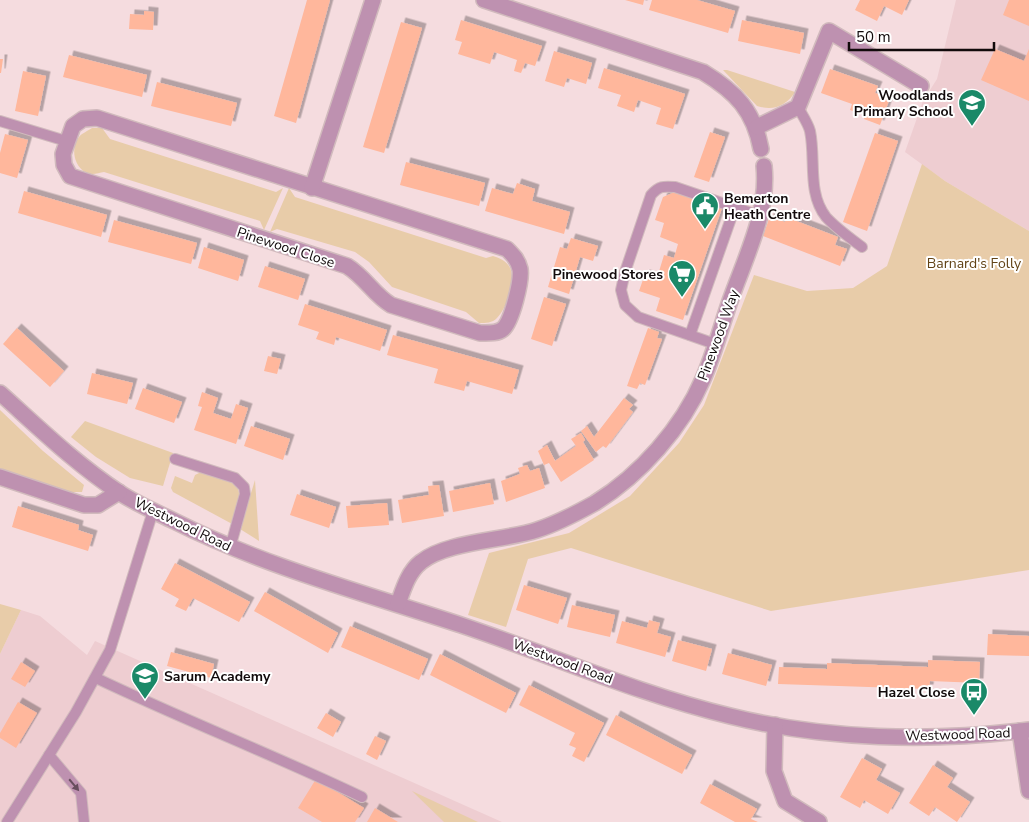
<svg xmlns="http://www.w3.org/2000/svg" width="1029" height="822" font-family="'Nunito Sans',sans-serif">
<style>
.built{fill:#eecdd1}
.green{fill:#e8cca9}
.building{fill:#ffb79c;filter:url(#shadow)}
.lines{fill:none;stroke-linecap:round;stroke-linejoin:round}
.service-casing{stroke:#d1babd;stroke-width:12}
.minor-casing{stroke:#d1babd;stroke-width:18}
.service{stroke:#be91b0;stroke-width:10}
.minor{stroke:#be91b0;stroke-width:15}
.oneway{fill:#684e5e}
.labels{text-anchor:middle;stroke-width:4;stroke-linejoin:round;paint-order:stroke}
.poi-label{font-size:14px;font-weight:bold;fill:#110a0b;stroke:#fff;text-anchor:end}
.street-label{font-size:14px;fill:#110a0b;stroke:#fff}
.park-label{font-size:14px;fill:#624316;stroke:#fff}
</style>
<defs>
<filter id="shadow"><feDropShadow dx="4.5" dy="-4.5" stdDeviation="0" flood-color="#0004"/></filter>
</defs>
<rect width="100%" height="100%" fill="#f5dcdf"/>
<g class="built">
<path d="M956,0H1029V231L945,181L905,152L923,101L937,79Z"/>
<path d="M21,610L40,616L87,655L95,641L502,822H0V654Z"/>
</g>
<g class="green">
<path d="M723,70H727L795,92C786,106 774,111 757,106Z"/>
<path d="M92,128H102L110,139L276,192L283,188L264,230L260,221L104,172C98,173 91,176 85,172C73,165 71,147 79,137C82,133 88,131 92,128Z"/>
<path d="M922,164L945,181L1029,231V570L771,611L571,548L528,559L506,627L468,615L489,553L569,533L630,496L679,443L704,405L754,275L807,291L853,288L887,266Z"/>
<path d="M289,188L295,197L486,258L493,256C499,258 505,260 509,266C517,278 507,308 497,318C492,323 486,323 479,323L466,312L392,287L369,262L355,252L277,229L270,232Z"/>
<path d="M0,410L43,451L84,485L82,492H65L0,473Z"/>
<path d="M85,421L173,453L163,486L130,478L96,457L71,437Z"/>
<path d="M201,472L235,483C244,494 236,513 234,525L173,492L171,488L175,476L192,483L195,475Z"/>
<path d="M255,480L259,541L240,529Z"/>
<path d="M0,604L21,610L0,654Z"/>
<path d="M412,791L478,822H444Z"/>
</g>
<g class="building">
<path d="M307,0H330L296,123L274,116Z"/>
<path d="M625,0H644L643,5Z"/>
<path d="M652,0H697L735,11L728,33L649,10Z"/>
<path d="M860,0H909L902,15L884,6L877,21L855,10Z"/>
<path d="M1009,0H1029V26L1003,15Z"/>
<path d="M144,11L154,12L153,30L129,29L130,14L144,15Z"/>
<path d="M461,20L542,46L535,66L525,63L521,73L514,71L517,60L494,52L490,64L458,54L462,42L455,40Z"/>
<path d="M742,20L804,33L800,54L738,41Z"/>
<path d="M401,22L422,28L384,153L363,147Z"/>
<path d="M995,49L1024,61L1029,49V101L981,80Z"/>
<path d="M554,51L592,63L586,84L567,78L564,87L545,81Z"/>
<path d="M69,55L147,75L142,97L63,77Z"/>
<path d="M0,59H3L1,73H0Z"/>
<path d="M604,68L685,94L673,129L656,124L661,108L638,100L634,112L617,106L621,95L598,88Z"/>
<path d="M830,69L878,86L875,93L890,98L880,125L864,119L865,115L850,110L852,104L821,93Z"/>
<path d="M23,71L46,76L38,116L15,111Z"/>
<path d="M157,82L237,103L231,126L151,106Z"/>
<path d="M710,132L725,137L709,182L694,177Z"/>
<path d="M875,133L898,141L867,231L843,222Z"/>
<path d="M5,134L28,140L17,178L0,173V153Z"/>
<path d="M406,162L485,183L479,206L400,185Z"/>
<path d="M517,183L535,189L532,201L570,212L564,234L485,211L492,188L513,194Z"/>
<path d="M24,191L107,215L101,237L18,213Z"/>
<path d="M675,192L722,208L683,320L656,311L660,298L639,291L645,274L657,278L664,255L674,258L678,244L660,237L664,223L655,220L663,197Z"/>
<path d="M770,216L785,222L786,217L838,237L835,245L847,249L840,266L763,236Z"/>
<path d="M114,220L197,243L191,264L108,242Z"/>
<path d="M571,238L598,246L593,261L580,257L569,294L548,287L560,247L567,249Z"/>
<path d="M204,247L244,260L238,281L198,268Z"/>
<path d="M265,266L305,279L298,300L258,287Z"/>
<path d="M544,297L566,304L552,346L531,339Z"/>
<path d="M305,304L387,330L380,351L336,337L334,345L316,339L319,332L298,325Z"/>
<path d="M17,328L64,371L50,387L3,344Z"/>
<path d="M648,328L659,332L657,338L662,339L645,385L640,383L637,389L627,386Z"/>
<path d="M393,335L519,370L512,394L467,381L464,391L434,383L438,369L387,355Z"/>
<path d="M268,356L281,359L277,374L264,371Z"/>
<path d="M92,373L133,383L127,404L87,394Z"/>
<path d="M143,388L182,402L174,423L135,409Z"/>
<path d="M202,392L218,398L213,413L231,419L236,404L248,408L236,444L194,430L202,407L198,406Z"/>
<path d="M624,398L633,405L629,409L633,412L606,448L603,446L596,452L581,431L587,426L594,437Z"/>
<path d="M251,426L290,439L283,460L244,446Z"/>
<path d="M581,433L585,440L583,442L594,460L561,482L549,463L544,465L538,451L547,445L555,461L576,446L571,439Z"/>
<path d="M527,465L530,471L539,468L545,488L506,502L501,481L520,474L518,468Z"/>
<path d="M490,483L494,504L453,512L449,491Z"/>
<path d="M439,485L444,516L402,523L398,500L429,495L428,486Z"/>
<path d="M297,494L336,507L329,528L290,515Z"/>
<path d="M387,503L389,525L348,528L346,506Z"/>
<path d="M18,506L79,525L78,530L93,535L88,551L12,527Z"/>
<path d="M175,563L250,602L239,622L193,598L186,611L175,606L179,599L161,589Z"/>
<path d="M524,585L567,598L558,624L516,610Z"/>
<path d="M265,592L338,633L328,653L254,611Z"/>
<path d="M572,605L615,615L610,637L567,627Z"/>
<path d="M649,620L660,623L657,633L671,637L665,657L616,643L622,621L647,628Z"/>
<path d="M350,626L428,659L419,680L341,647Z"/>
<path d="M988,634L1029,636V656L987,655Z"/>
<path d="M678,640L712,649L706,671L672,661Z"/>
<path d="M171,652L214,664L211,678L167,666Z"/>
<path d="M728,653L772,665L766,686L722,674Z"/>
<path d="M440,654L516,693L506,713L430,675Z"/>
<path d="M928,660L980,662L979,683L930,681L929,689L778,684L779,667L827,669V663L928,667Z"/>
<path d="M21,662L35,671L25,687L11,679Z"/>
<path d="M529,685L604,723L584,762L572,756L576,748L569,745L575,733L519,705Z"/>
<path d="M18,702L37,713L16,748L0,738V733Z"/>
<path d="M326,713L341,722L333,737L317,728Z"/>
<path d="M616,715L692,755L682,774L606,735Z"/>
<path d="M375,736L386,741L377,760L366,754Z"/>
<path d="M862,758L882,769L876,780L900,793L888,814L864,800L860,808L840,797Z"/>
<path d="M933,765L953,778L947,787L970,802L957,822L935,807L929,816L909,803Z"/>
<path d="M316,779L364,808L355,822H322L298,808Z"/>
<path d="M710,784L757,809L751,819L758,822H735L700,803Z"/>
<path d="M375,808L398,822H367Z"/>
</g>
<g class="lines">
<defs>
<g id="service">
<path d="M798,107C802,115 808,123 810,131C816,159 807,193 826,217C836,228 850,238 862,247"/>
<path d="M0,121L66,141"/>
<path d="M690,335L735,207"/>
<path d="M715,344L638,317L625,305L621,290L625,272L651,195C659,186 663,186 675,187L760,216"/>
<path d="M175,459L235,478L244,487L245,494L230,548"/>
<path d="M96,678C184,720 274,755 362,797"/>
<path d="M49,755L81,793L84,822"/>
<path d="M7,822L76,712L110,650L153,511"/>
</g>
<g id="minor">
<path d="M484,0L703,72C736,92 754,111 761,149"/>
<path d="M97,118L507,249C513,255 518,260 520,269C522,280 512,321 503,329C497,334 487,333 480,333L391,305C374,295 365,277 347,266L70,176L64,165L63,154L73,126L83,119Z"/>
<path d="M757,127L798,107L829,31L921,86"/>
<path d="M312,188L373,0"/>
<path d="M0,393C38,427 76,464 120,493C137,504 156,512 174,521C266,567 364,593 461,625C551,655 638,694 730,716C826,740 931,742 1029,730"/>
<path d="M0,477L84,505H98L119,492"/>
<path d="M398,604C403,590 408,572 421,562C447,541 504,541 537,530C556,524 577,513 595,503C640,475 682,428 703,379C714,354 721,327 730,301C745,258 769,212 764,166"/>
<path d="M775,725L774,771L785,801L819,822"/>
<path d="M1020,731L1029,791"/>
</g>
</defs>
<use href="#service" class="service-casing"/>
<use href="#minor" class="minor-casing"/>
<use href="#service" class="service"/>
<use href="#minor" class="minor"/>
</g>
<defs><path id="oneway-solid" d="M-6-.8H1V-3.2L6.5 0L1 3.2V.8H-6Z" transform="scale(1.25)"/></defs>
<use class="oneway" href="#oneway-solid" transform="translate(74 785) rotate(50)"/>
<defs>
<symbol id="school-pin" viewBox="-11 -11 22 30"><path d="M0 17L-7.5 6A9.5 9.5 0 1 1 7.5 6Z" fill="#1a8968" stroke="#fff"/><path d="M0-5L7-2L0 1L-7-2ZM-4 1L0 2.5L4 1V4Q0 6-4 4Z" fill="#fff"/></symbol>
<symbol id="civic-pin" viewBox="-11 -11 22 30"><path d="M0 17L-7.5 6A9.5 9.5 0 1 1 7.5 6Z" fill="#1a8968" stroke="#fff"/><path d="M-.6-6.5H3V-4.5H.6V-3L4-1V1h2V6H-6V1h2V-1L-.6-3ZM-1.2 2.5V6h2.4V2.5Z" fill="#fff"/></symbol>
<symbol id="supermarket-pin" viewBox="-11 -11 22 30"><path d="M0 17L-7.5 6A9.5 9.5 0 1 1 7.5 6Z" fill="#1a8968" stroke="#fff"/><path d="M-6-5.5h2.5l.6 2H6L4.5 2H-2.5L-4.4-4H-6ZM-1.5 3.2a1.3 1.3 0 1 0 .1 0ZM3 3.2a1.3 1.3 0 1 0 .1 0Z" fill="#fff"/></symbol>
<symbol id="bus-pin" viewBox="-11 -11 22 30"><path d="M0 17L-7.5 6A9.5 9.5 0 1 1 7.5 6Z" fill="#1a8968" stroke="#fff"/><path d="M-5-6H5V4H4V6H2V4H-2V6H-4V4H-5ZM-3.5-4V0h7V-4ZM-3.5 1.2v1.5H-2V1.2ZM2 1.2v1.5H3.5V1.2Z" fill="#fff"/></symbol>
</defs>
<g fill-rule="evenodd">
<use href="#school-pin" x="956" y="87" width="32" height="43"/>
<use href="#civic-pin" x="689" y="190" width="32" height="43"/>
<use href="#supermarket-pin" x="666" y="258" width="32" height="43"/>
<use href="#school-pin" x="129" y="660" width="32" height="43"/>
<use href="#bus-pin" x="958" y="676" width="32" height="43"/>
</g>
<g class="labels">
<g class="poi-label">
<text x="953" y="100">Woodlands<tspan x="953" dy="16">Primary School</tspan></text>
<text x="724" y="203" text-anchor="start">Bemerton<tspan x="724" dy="16">Heath Centre</tspan></text>
<text x="663" y="279">Pinewood Stores</text>
<text x="164" y="681" text-anchor="start">Sarum Academy</text>
<text x="955" y="697">Hazel Close</text>
</g>
<g class="street-label">
<text transform="translate(286 247) rotate(18)" y="5">Pinewood Close</text>
<text transform="translate(718 335) rotate(-70)" y="5">Pinewood Way</text>
<text transform="translate(183 524) rotate(26)" y="5">Westwood Road</text>
<text transform="translate(563 661) rotate(20)" y="5">Westwood Road</text>
<text transform="translate(958 734) rotate(-2)" y="5">Westwood Road</text>
</g>
<g class="park-label">
<text x="974" y="268">Barnard's Folly</text>
</g>
</g>
<path d="M849 42v8h145v-8" fill="none" stroke="#110a0b" stroke-width="2.5"/>
<text x="856" y="42" font-size="15" fill="#110a0b" stroke="#ffffff" stroke-width="4" paint-order="stroke">50 m</text>
</svg>
